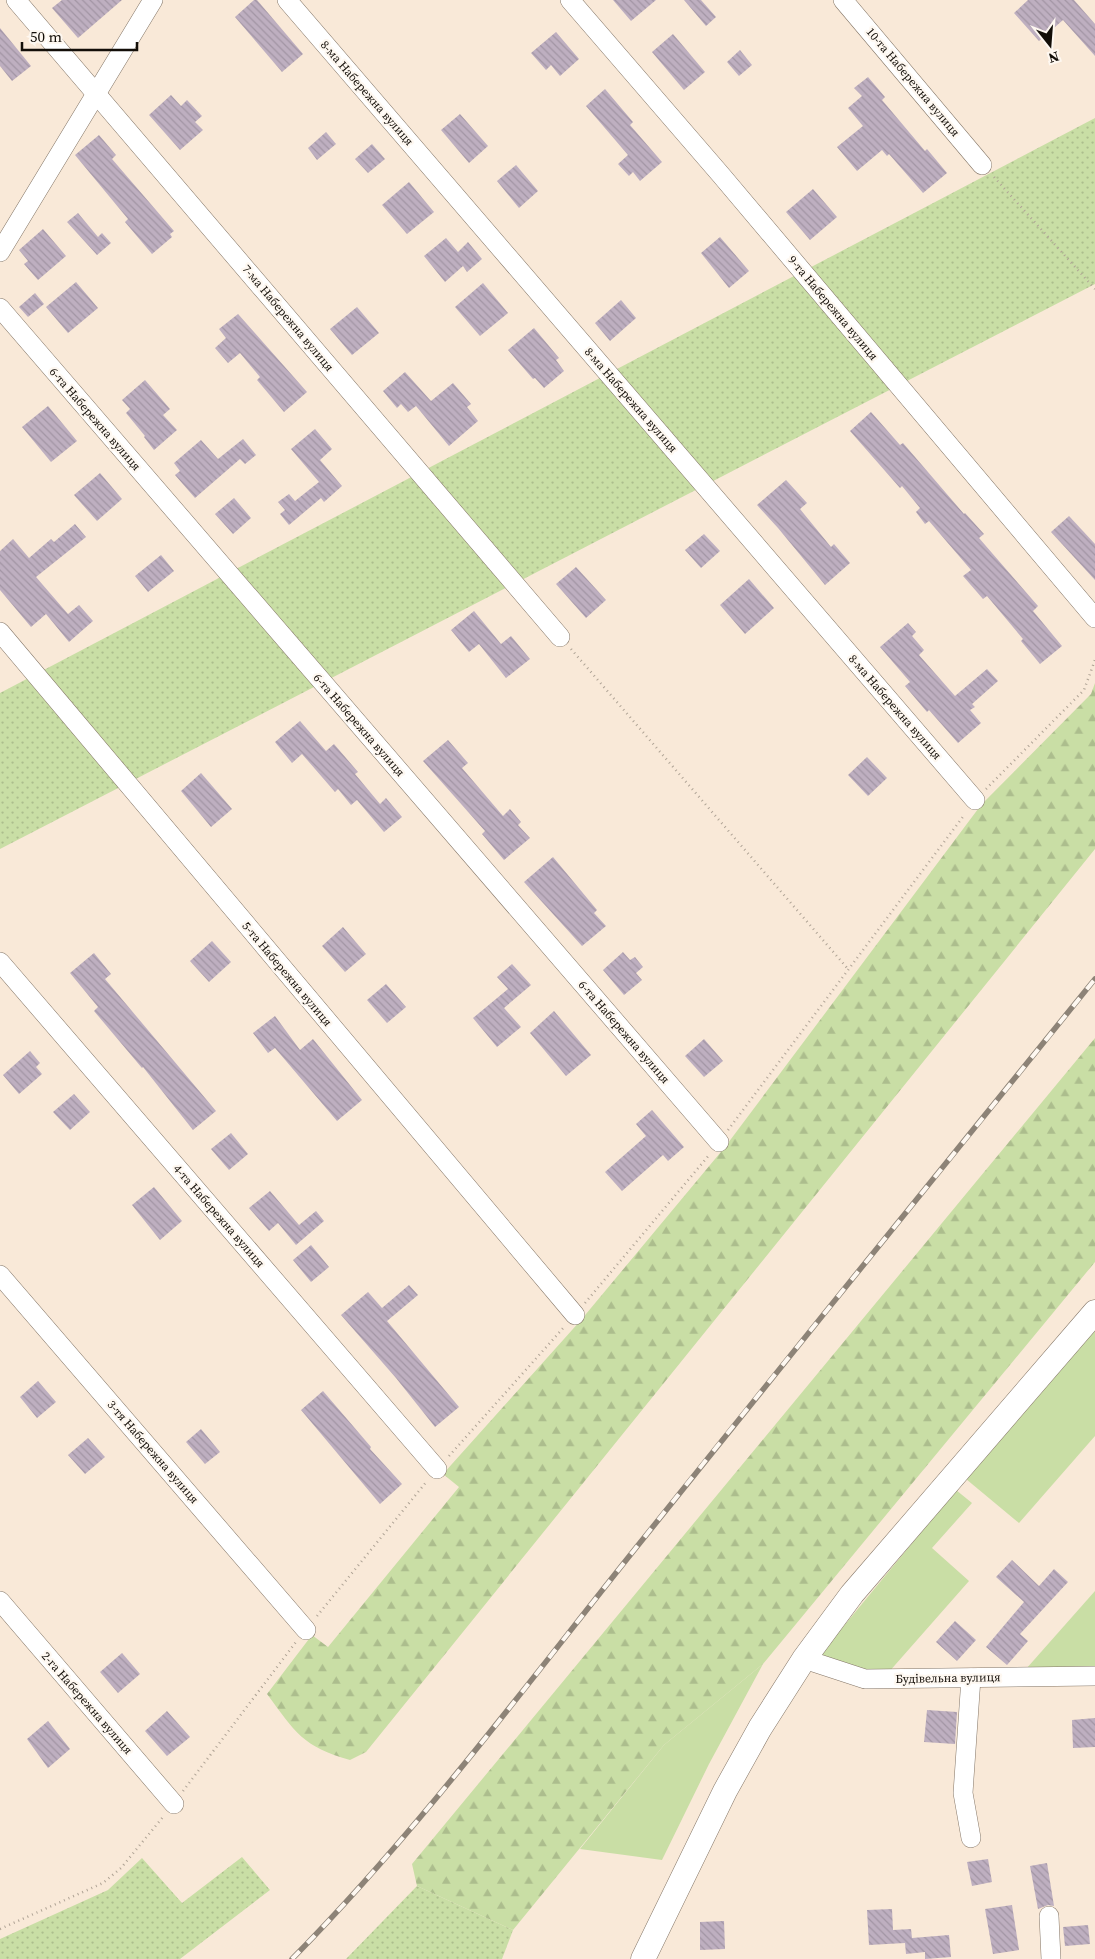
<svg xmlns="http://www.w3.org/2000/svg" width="1095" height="1959" font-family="'Source Serif 4',serif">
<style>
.green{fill:#c9dea5}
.forest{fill:url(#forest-firs)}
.garden{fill:url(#garden-dots)}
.building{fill:url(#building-back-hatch)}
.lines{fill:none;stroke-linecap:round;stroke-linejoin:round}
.minor-casing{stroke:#847667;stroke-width:20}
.major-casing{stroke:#847667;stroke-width:25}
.path{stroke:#afa395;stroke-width:2.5;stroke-dasharray:1 4;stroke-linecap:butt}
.minor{stroke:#fff;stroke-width:19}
.major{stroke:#fff;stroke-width:24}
.rail-casing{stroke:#8d8377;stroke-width:5.5}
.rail{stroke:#fef8f1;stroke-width:4;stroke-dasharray:11;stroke-linecap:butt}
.labels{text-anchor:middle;stroke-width:4.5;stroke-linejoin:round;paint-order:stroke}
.street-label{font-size:12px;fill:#130e08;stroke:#fef8f1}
</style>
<defs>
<pattern id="forest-firs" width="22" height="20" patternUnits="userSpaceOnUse" patternTransform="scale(1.25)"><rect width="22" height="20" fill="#c9dea5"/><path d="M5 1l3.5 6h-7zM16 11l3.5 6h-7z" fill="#acbd8d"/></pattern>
<pattern id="garden-dots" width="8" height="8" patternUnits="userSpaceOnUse" patternTransform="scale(1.25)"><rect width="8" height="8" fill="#c9dea5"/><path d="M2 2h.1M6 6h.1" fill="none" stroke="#acbd8d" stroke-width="1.8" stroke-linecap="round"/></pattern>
<pattern id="building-back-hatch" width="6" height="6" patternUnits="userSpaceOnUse" patternTransform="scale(1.25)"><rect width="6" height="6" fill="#beafc0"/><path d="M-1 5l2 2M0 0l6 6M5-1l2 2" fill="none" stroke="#a295a4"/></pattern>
</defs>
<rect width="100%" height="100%" fill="#f9e9d8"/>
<g class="green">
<path d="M1095,1321V1436L1019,1523L966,1479Z"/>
<path d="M956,1490L972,1503L932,1548L969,1581L888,1673L866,1672L819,1656Z"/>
<path d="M1095,1591V1668L1026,1669Z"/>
<path d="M763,1664L709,1764L662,1860L580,1849L664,1745Z"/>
</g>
<g class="forest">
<path d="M1095,683V849L366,1752L350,1760C303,1747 295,1732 267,1694L312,1635L328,1647L459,1487L443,1474L581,1320L725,1147L981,805L1091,694Z"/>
<path d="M1095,1038V1262L763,1664L664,1745L513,1930L417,1886L412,1864Z"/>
</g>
<g class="garden">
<path d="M1095,118V284L0,849V693Z"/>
<path d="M242,1857L270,1890L180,1959H0V1939L108,1890L142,1858L182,1903Z"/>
<path d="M417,1886L513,1930L502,1959H346Z"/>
</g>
<g class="building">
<path d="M62,0H122L78,38L52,8Z"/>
<path d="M254,0H257L303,54L282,72L235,17Z"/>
<path d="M613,0H656L631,21Z"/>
<path d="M684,0H701L716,17L706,26Z"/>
<path d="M1028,0H1074L1095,24V56L1063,20L1039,41L1014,13Z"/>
<path d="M0,28L31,66L12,81L0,66Z"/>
<path d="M556,32L579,59L560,76L551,65L546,70L531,53Z"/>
<path d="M673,34L705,72L684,90L652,52Z"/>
<path d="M740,50L752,65L739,76L727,62Z"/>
<path d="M868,77L885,97L882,100L925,151L927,149L947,173L923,193L889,154L887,156L882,150L857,171L837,147L863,126L848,108L862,96L854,88Z"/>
<path d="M605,89L633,122L630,125L662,162L640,181L633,172L629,176L618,164L628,155L586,106Z"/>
<path d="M171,95L181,106L187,100L202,116L195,122L203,130L180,150L149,115Z"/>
<path d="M460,114L488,146L469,163L441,130Z"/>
<path d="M326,132L336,144L317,160L308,148Z"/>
<path d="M99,135L116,155L112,159L174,231L170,234L172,237L152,254L125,222L128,219L75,155Z"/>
<path d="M372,144L385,159L368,173L355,159Z"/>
<path d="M516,165L538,191L519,208L497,181Z"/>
<path d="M409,182L434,212L407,234L382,205Z"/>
<path d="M813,189L837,217L810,240L786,212Z"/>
<path d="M78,213L98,237L102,233L111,243L97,255L67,222Z"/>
<path d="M43,229L66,256L38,280L24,264L28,261L19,250Z"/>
<path d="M720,237L749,271L729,288L701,253Z"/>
<path d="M446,238L458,252L468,242L482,259L467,272L463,266L445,282L424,256Z"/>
<path d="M76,282L98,308L68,333L46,307Z"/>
<path d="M483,283L508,313L480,336L455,307Z"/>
<path d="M35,293L44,304L28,317L19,307Z"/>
<path d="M621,300L636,318L610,341L595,323Z"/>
<path d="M357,307L379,333L352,355L330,329Z"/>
<path d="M238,314L307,392L284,412L257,380L260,377L240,353L228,363L215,348L226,338L219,329Z"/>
<path d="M534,328L559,358L556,360L564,371L544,388L535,378L533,379L508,350Z"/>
<path d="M405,372L431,401L453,383L471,404L467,407L478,421L449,446L416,406L408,412L401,404L397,408L383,391Z"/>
<path d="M145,380L170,409L163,415L177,430L154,450L144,437L145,436L126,413L130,409L122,400Z"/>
<path d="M48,406L77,441L51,462L22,427Z"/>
<path d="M871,412L900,445L903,443L964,514L965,513L984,534L979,538L1038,606L1033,611L1062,646L1040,664L1021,641L1023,639L987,596L983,599L963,576L971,570L929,521L925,524L916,512L920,508L902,486L900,488L850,431Z"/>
<path d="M315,429L332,449L320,460L342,486L324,502L321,498L289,525L280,514L285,510L278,502L289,494L295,501L319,482L291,449Z"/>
<path d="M243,439L256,455L245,464L240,459L195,498L175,475L180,471L174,463L201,440L218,459Z"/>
<path d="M100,473L122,499L97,521L74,495Z"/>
<path d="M786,480L807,503L800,509L831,547L834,544L850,563L825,585L778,528L757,505Z"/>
<path d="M234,498L251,518L233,534L215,514Z"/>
<path d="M1069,516L1095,544V580L1051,532Z"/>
<path d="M75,524L86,537L36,577L68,614L79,605L93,621L69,642L46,614L31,627L0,590V551L13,539L29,558L51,539L54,542Z"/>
<path d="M704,534L720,551L701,568L685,550Z"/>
<path d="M161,555L174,571L148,592L135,576Z"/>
<path d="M576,567L606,600L586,618L556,584Z"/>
<path d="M749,579L774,608L745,634L720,605Z"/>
<path d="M474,611L501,644L511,636L530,659L506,678L479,644L469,652L451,630Z"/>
<path d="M908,623L916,632L912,636L924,650L919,655L955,696L987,669L998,681L972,704L975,707L970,710L981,723L958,743L929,710L927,712L905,686L910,682L880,647Z"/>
<path d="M300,721L326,751L334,744L358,772L355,774L380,804L386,798L402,817L384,832L357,800L351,805L338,789L335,792L302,754L292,763L275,742Z"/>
<path d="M448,740L468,763L462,768L503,816L510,809L521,822L518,825L530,838L504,860L482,834L485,831L423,761Z"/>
<path d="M867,757L887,778L868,796L848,775Z"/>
<path d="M201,773L232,809L211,827L181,791Z"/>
<path d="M553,857L597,910L594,913L606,926L582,946L524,882Z"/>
<path d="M343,927L366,954L345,972L322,946Z"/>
<path d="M212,941L231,962L209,982L190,961Z"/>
<path d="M623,952L630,960L635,957L643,967L636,973L642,980L624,995L603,970Z"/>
<path d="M94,953L111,974L105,979L216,1111L193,1130L143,1067L142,1068L94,1011L98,1007L70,973Z"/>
<path d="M512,964L531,985L504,1008L521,1027L497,1047L473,1018L508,989L497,977Z"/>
<path d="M386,984L406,1007L387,1023L367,1000Z"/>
<path d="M554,1011L591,1055L566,1076L530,1033Z"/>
<path d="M275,1016L300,1050L313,1039L362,1100L337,1121L275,1048L268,1053L253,1033Z"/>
<path d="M704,1039L723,1061L704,1077L685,1056Z"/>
<path d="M30,1051L40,1063L36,1067L42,1074L19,1094L3,1075Z"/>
<path d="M74,1094L90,1112L70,1130L53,1112Z"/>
<path d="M652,1110L684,1147L668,1161L663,1155L622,1191L605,1172L646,1136L636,1124Z"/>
<path d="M231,1133L248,1154L229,1170L211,1149Z"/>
<path d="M154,1187L182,1221L160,1240L132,1205Z"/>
<path d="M270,1191L299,1225L316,1211L324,1221L296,1245L278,1223L269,1231L249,1208Z"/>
<path d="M311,1245L329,1267L311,1282L293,1260Z"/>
<path d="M409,1285L418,1295L387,1321L459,1407L435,1427L396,1378L341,1315L368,1292L382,1308Z"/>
<path d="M38,1381L56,1402L37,1418L20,1397Z"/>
<path d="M323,1391L371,1447L370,1449L402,1484L380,1504L301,1410Z"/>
<path d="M201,1429L220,1452L205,1464L186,1442Z"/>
<path d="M88,1438L105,1457L85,1474L68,1455Z"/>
<path d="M1012,1560L1039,1586L1054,1569L1068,1582L1020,1634L1028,1641L1007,1665L986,1647L1024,1602L996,1577Z"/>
<path d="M955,1621L976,1640L957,1661L936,1642Z"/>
<path d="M122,1653L140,1674L118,1693L100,1672Z"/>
<path d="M927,1710L957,1712L955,1744L924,1742Z"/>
<path d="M167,1711L190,1737L167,1756L145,1731Z"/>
<path d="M1095,1718V1747L1073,1748L1072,1720Z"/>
<path d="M48,1721L70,1749L48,1768L27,1739Z"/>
<path d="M988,1859L992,1882L972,1886L967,1862Z"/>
<path d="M1047,1863L1054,1906L1048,1905L1038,1909L1030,1866Z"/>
<path d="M1012,1905L1019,1950L993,1954L985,1909Z"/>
<path d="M892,1909L893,1930L911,1929L912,1938L949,1935L951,1957L925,1959V1952L906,1954L905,1943L869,1945L867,1910Z"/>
<path d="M724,1921L725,1949L700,1950V1922Z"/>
<path d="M1088,1925L1090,1944L1065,1946L1063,1927Z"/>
</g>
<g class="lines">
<defs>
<g id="minor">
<path d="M16,0L560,637"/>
<path d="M287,0L975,800"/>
<path d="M570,0L721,175L1095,618"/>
<path d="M843,0L982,165"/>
<path d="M0,252L153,0"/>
<path d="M0,308L719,1142"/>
<path d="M0,632L575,1315"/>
<path d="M0,962L437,1469"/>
<path d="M0,1275L306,1630"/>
<path d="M0,1601L174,1804"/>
<path d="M804,1659L865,1679L1095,1676"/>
<path d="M971,1838L963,1793L971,1678"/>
<path d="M1049,1916L1051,1959"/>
</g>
<path id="major" d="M643,1959L725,1791L760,1728L804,1659L852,1594L1095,1312"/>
</defs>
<use href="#minor" class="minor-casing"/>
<use href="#major" class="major-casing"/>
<g class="path">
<path d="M994,177L1095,289"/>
<path d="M571,649L848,969"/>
<path d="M986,789L1084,690L1095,660"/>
<path d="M728,1130L965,814"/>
<path d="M585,1303L710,1154"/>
<path d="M449,1456L565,1326"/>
<path d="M317,1616L427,1481"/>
<path d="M183,1791L296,1642"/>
<path d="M0,1929L103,1883L121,1868L163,1817"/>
</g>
<use href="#minor" class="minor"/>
<use href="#major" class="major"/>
<defs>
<path id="rail" d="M292,1959C417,1832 524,1688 635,1549C787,1358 942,1169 1095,979"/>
</defs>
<use href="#rail" class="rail-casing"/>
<use href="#rail" class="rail"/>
</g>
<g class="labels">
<g class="street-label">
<text transform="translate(913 82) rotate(50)" y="4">10-та Набережна вулиця</text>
<text transform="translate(367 93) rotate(49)" y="4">8-ма Набережна вулиця</text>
<text transform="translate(833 308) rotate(50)" y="4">9-та Набережна вулиця</text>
<text transform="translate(288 318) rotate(50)" y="4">7-ма Набережна вулиця</text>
<text transform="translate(631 400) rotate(49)" y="4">8-ма Набережна вулиця</text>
<text transform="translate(95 419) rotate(49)" y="4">6-та Набережна вулиця</text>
<text transform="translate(895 707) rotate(49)" y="4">8-ма Набережна вулиця</text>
<text transform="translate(359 725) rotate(49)" y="4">6-та Набережна вулиця</text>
<text transform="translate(287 974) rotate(50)" y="4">5-та Набережна вулиця</text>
<text transform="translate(624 1032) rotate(49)" y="4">6-та Набережна вулиця</text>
<text transform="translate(219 1216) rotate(49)" y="4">4-та Набережна вулиця</text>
<text transform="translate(153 1452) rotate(49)" y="4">3-тя Набережна вулиця</text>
<text transform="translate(948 1678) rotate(-1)" y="4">Будівельна вулиця</text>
<text transform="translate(87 1703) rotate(49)" y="4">2-га Набережна вулиця</text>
</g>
</g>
<g transform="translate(1050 45) rotate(163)" stroke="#fef8f1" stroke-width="4" paint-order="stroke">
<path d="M0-4L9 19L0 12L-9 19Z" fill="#130e08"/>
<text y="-8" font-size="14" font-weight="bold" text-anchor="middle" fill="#130e08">N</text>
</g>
<path d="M22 42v8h115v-8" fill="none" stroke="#130e08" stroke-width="2.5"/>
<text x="30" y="42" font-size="15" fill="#130e08" stroke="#fef8f1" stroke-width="4" paint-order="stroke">50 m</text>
</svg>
